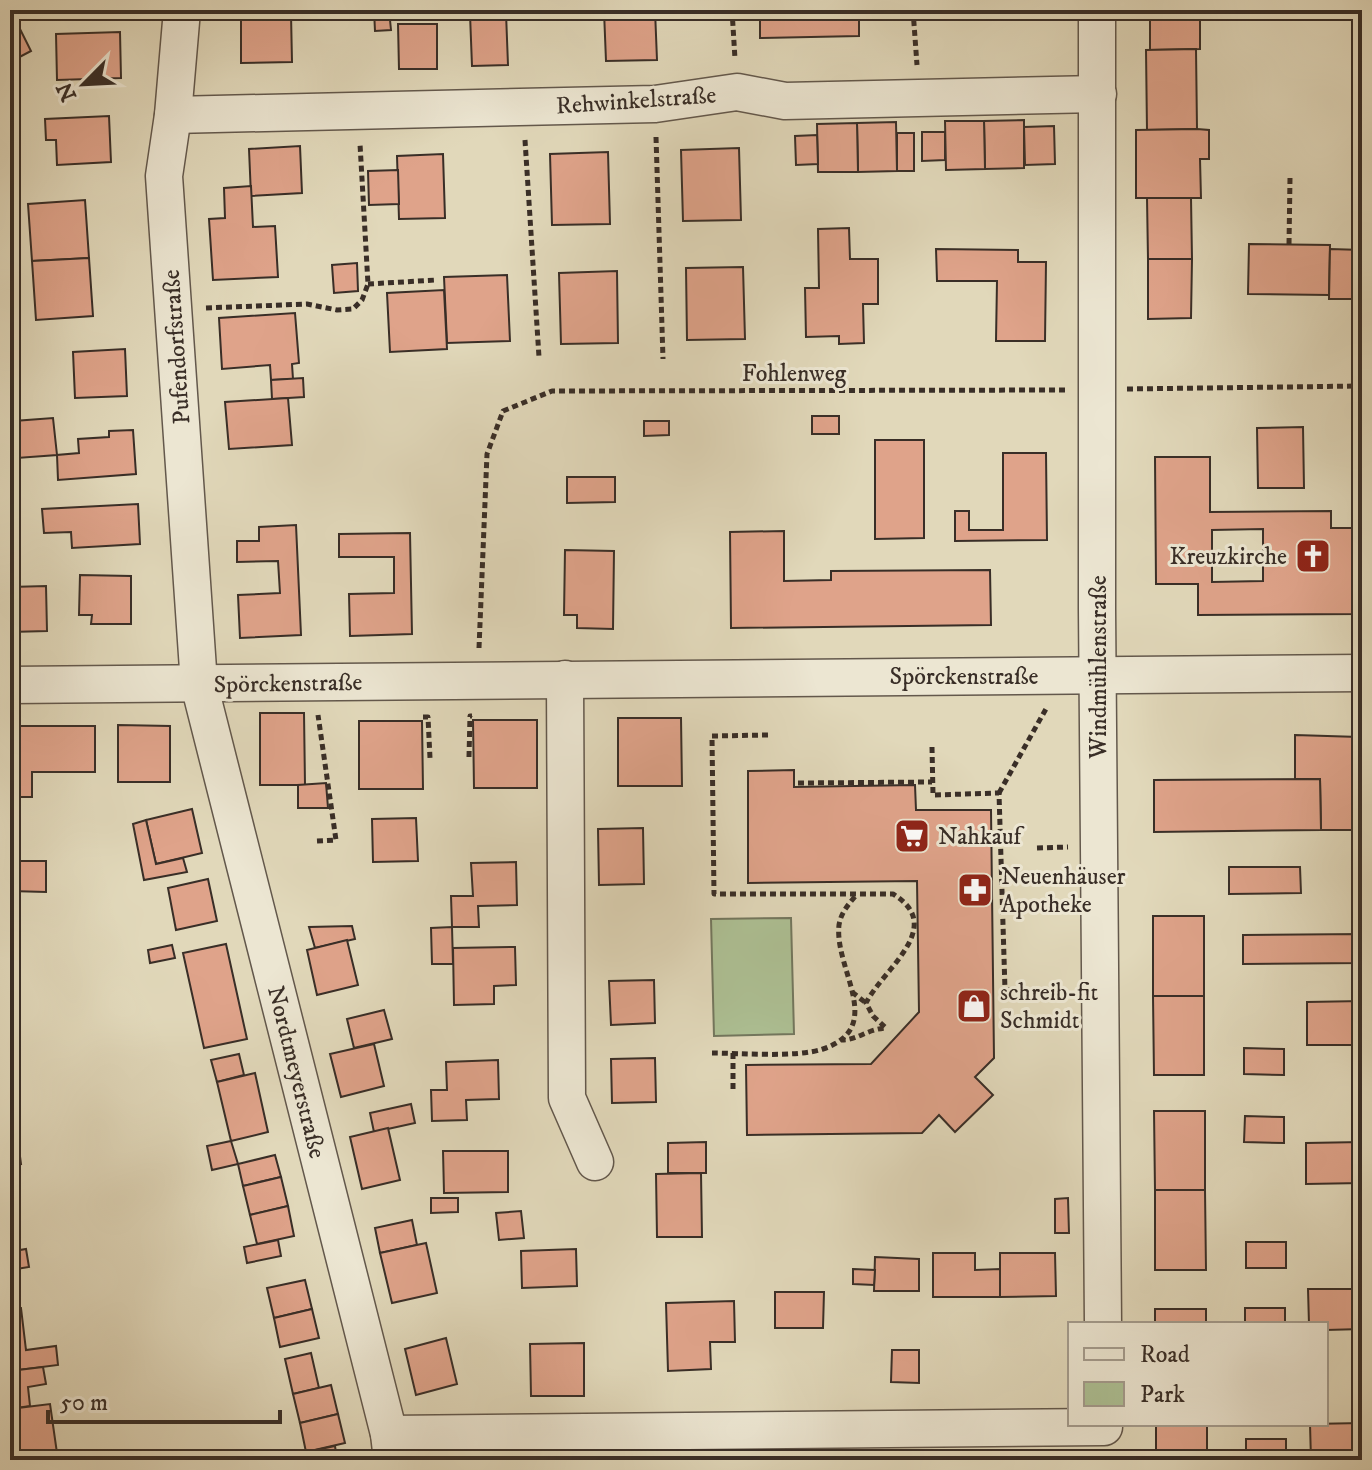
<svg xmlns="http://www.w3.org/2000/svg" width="1372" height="1470" font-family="'IM FELL DW Pica',serif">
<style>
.green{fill:#adc094;stroke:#73775e;stroke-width:2}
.building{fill:#dfa38a;stroke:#392e27;stroke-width:2;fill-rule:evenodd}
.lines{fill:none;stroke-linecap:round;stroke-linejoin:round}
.minor-casing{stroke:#63584c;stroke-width:39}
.path{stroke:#392e27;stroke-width:5;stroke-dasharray:6 4;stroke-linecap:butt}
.minor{stroke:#ece6d2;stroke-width:36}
.labels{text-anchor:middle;stroke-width:6;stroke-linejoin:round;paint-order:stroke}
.street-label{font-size:24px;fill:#392e27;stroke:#ece6d2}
.poi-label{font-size:24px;fill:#392e27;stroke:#ece6d2;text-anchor:start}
</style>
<rect width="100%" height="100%" fill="#e1d8ba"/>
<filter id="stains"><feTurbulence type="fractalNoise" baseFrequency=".0025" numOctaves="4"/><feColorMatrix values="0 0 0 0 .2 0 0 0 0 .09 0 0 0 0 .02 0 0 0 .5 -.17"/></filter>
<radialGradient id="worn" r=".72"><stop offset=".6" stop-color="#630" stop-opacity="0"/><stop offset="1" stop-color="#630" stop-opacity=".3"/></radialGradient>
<path class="green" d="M791,918L794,1034L714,1036L711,919Z"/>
<g class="building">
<path d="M374,10H389L391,30L375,31Z"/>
<path d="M655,10L657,60L606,61L604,11Z"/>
<path d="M760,10H859V36L760,38Z"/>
<path d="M1150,10H1200V49L1150,50Z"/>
<path d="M506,13L508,65L472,66L470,14Z"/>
<path d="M291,14L292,62L241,63V15Z"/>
<path d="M398,24H437V69H399Z"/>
<path d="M18,25L31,51L10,62V30Z"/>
<path d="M120,32L121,78L57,80L56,34Z"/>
<path d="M1196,49L1197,129L1147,130L1146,50Z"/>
<path d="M109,116L111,162L57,165L56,140H46L45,119Z"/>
<path d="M1024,120V168L985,169L984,121Z"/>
<path d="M945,121H984L985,169L946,170Z"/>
<path d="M896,122L897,171L858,172L857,123Z"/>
<path d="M857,123L858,172H818L817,124Z"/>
<path d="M1054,126L1055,164L1025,165L1024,127Z"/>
<path d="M1197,129L1209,130V159H1200L1201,198H1136V130Z"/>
<path d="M922,132H945V160L922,161Z"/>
<rect x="897" y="133" width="17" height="38"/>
<path d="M817,135L818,164L796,165L795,136Z"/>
<path d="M300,146L302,193L251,196L249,149Z"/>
<path d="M739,148L741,220L683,221L681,150Z"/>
<path d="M608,152L610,224L552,225L550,154Z"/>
<path d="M443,154L445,218L399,219L397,156Z"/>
<path d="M398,170L399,204L369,205L368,171Z"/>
<path d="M251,186L253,227L275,226L278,277L213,280L209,219L225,218L224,188Z"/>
<path d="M1147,198H1191L1192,259H1148Z"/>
<path d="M85,200L89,258L32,261L28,204Z"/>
<path d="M849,228L850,259H878V304H863L864,343L839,344V336L806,337L805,288H819L818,229Z"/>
<path d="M1249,244L1330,245L1329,295L1248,294Z"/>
<path d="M936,249L1018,250V262H1046L1045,341H996L997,281H937Z"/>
<path d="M1330,249L1362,250V299H1329Z"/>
<path d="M89,258L93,316L36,320L32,261Z"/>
<path d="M1148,259H1192L1191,318L1148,319Z"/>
<path d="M357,263L358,291L334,293L332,265Z"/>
<path d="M10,264H14L16,292H10Z"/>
<path d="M743,267L745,339L687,340L686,268Z"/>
<path d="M617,271L618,343L561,344L559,273Z"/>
<path d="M507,275L510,341L447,343L444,277Z"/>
<path d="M444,290L447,349L390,352L387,293Z"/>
<path d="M295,313L299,363L292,364L293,379L271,380L270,365L222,369L219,318Z"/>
<path d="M125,349L127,396L75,398L73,352Z"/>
<path d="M303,378L304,397L272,399L271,380Z"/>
<path d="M288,398L292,445L229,449L225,402Z"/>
<rect x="812" y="416" width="27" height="18"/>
<path d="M53,418L57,455L17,458L14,421Z"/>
<path d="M644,421H669V435L644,436Z"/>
<path d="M1303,427L1304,488H1258L1257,428Z"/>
<path d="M133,430L136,474L58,480L57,455L79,453L78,439L109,437V431Z"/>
<path d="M875,440H924V538L875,539Z"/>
<path d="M1003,453H1046L1047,540L955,541V511H969V530H1003Z"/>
<path d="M1155,457H1210V512L1331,511V528H1362V614L1198,615V584H1156ZM1263,529V581L1212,582V530Z"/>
<path d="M567,477H615V502L567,503Z"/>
<path d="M138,504L140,544L72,548L71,532L44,533L42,509Z"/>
<path d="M296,525L301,635L240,638L238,595L280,593L278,561L237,562V541H259V527Z"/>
<path d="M784,531V581L831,580V571L990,570L991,625L731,628L730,532Z"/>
<path d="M410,533L412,634L350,636L349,594L394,593V557H339V534Z"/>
<path d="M565,550L614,551L613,629L577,628V615H564Z"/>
<path d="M80,575L131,576V624H91L92,615H79Z"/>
<path d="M46,586L47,631L10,632V587Z"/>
<path d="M260,713H304L305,785H260Z"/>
<path d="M618,718H681L682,786H618Z"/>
<path d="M473,720H537V788H474Z"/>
<path d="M359,721H422L423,789H359Z"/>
<path d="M118,725L170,726V782H118Z"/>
<path d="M10,726H95V772H32V797H10Z"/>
<path d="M1295,735L1359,737L1360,830H1321L1320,779H1295Z"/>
<rect x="1359" y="737" width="3" height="55"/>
<path d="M794,770V787L915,785L916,810H991L994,1058L975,1077L993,1095L955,1132L939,1115L922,1133L747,1135L746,1065L871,1064L919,1012L917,881L748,883V771Z"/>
<path d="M1320,779L1321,830L1154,832V780Z"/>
<path d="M326,783L328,808H298V785Z"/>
<path d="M192,809L202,853L156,864L146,820Z"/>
<path d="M416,818L418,861L373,862L372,819Z"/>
<path d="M146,820L156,864L183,858L187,872L144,880L133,824Z"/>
<rect x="1360" y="823" width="2" height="43"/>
<path d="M643,828L644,884L599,885L598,829Z"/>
<path d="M10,861H46V892L10,891Z"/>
<path d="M516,862L517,905L478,906L479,927H452L451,896H473L471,863Z"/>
<rect x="1357" y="866" width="5" height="28"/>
<path d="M1229,867H1300L1301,893L1229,894Z"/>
<path d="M208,879L217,921L176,930L168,888Z"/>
<rect x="1153" y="916" width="51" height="80"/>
<path d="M352,926L355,939L315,948L309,927Z"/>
<path d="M452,927L453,964H432L431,928Z"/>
<path d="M1362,934V963L1243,964V935Z"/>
<path d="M347,940L358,985L317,995L307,950Z"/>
<path d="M226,944L247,1039L204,1048L183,953Z"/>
<path d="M172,945L175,958L150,963L148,950Z"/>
<path d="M515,947L516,985L494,986V1004L454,1005L453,948Z"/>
<path d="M654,980L655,1023L611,1025L609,981Z"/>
<path d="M1153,996H1204V1075H1154Z"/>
<path d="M1362,1001V1045H1307V1002Z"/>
<path d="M384,1010L392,1039L354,1048L347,1019Z"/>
<path d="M374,1044L384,1086L341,1097L330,1054Z"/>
<path d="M1244,1048L1284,1049V1075L1244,1074Z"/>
<path d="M239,1054L244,1075L217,1082L211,1060Z"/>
<path d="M655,1058L656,1102L612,1103L611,1059Z"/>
<path d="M498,1060L499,1099L466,1100L467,1120L432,1121L431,1090H447L446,1062Z"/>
<path d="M255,1073L268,1132L231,1141L217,1082Z"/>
<path d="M411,1104L415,1123L374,1132L370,1113Z"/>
<path d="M1154,1111H1205V1190H1155Z"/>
<path d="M1245,1116L1284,1117V1143L1244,1142Z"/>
<path d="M388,1128L400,1180L362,1189L350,1137Z"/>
<path d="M18,1141L21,1164L10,1165V1142Z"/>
<path d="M231,1141L238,1164L212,1170L207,1146Z"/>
<path d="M706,1142V1173H668V1143Z"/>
<path d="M1362,1142V1183L1306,1184V1143Z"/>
<path d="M443,1151H508V1192L444,1193Z"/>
<path d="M275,1155L281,1177L243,1186L238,1164Z"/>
<path d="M701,1173L702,1237H657L656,1174Z"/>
<path d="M281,1177L288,1206L250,1215L243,1186Z"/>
<path d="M1155,1190H1205L1206,1270H1155Z"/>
<path d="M431,1198H458V1212L431,1213Z"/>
<path d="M1068,1198L1069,1233H1055V1199Z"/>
<path d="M288,1206L294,1236L257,1244L250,1215Z"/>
<path d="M521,1211L524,1238L499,1240L496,1213Z"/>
<path d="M412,1220L417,1245L380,1253L375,1228Z"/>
<path d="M10,1225L14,1251L26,1249L29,1267L10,1270Z"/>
<path d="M278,1240L281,1256L247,1263L244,1247Z"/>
<rect x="1246" y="1242" width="40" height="26"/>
<path d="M426,1243L437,1293L392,1303L380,1253Z"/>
<path d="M576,1249L577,1286L522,1288L521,1251Z"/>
<path d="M933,1253H975V1270L1000,1269V1297H933Z"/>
<path d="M1000,1253H1055L1056,1296L1000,1297Z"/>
<path d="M875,1257L919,1259V1291H874Z"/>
<path d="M853,1269L875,1270L874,1285L853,1284Z"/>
<path d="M10,1271L15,1309H10Z"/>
<path d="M305,1280L312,1309L274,1318L267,1288Z"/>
<path d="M1308,1289H1362V1329L1326,1330V1324H1309Z"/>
<path d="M775,1292H824L823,1328H775Z"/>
<path d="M734,1301L735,1342H710L711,1369L668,1371L666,1303Z"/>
<path d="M21,1308L26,1350L56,1346L58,1365L10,1371V1309Z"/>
<rect x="1245" y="1308" width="40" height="16"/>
<path d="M312,1309L319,1338L280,1347L274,1318Z"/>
<rect x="1155" y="1309" width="51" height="15"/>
<path d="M446,1338L457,1384L416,1395L405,1349Z"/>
<path d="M584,1343V1396H531L530,1344Z"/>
<path d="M892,1350H919V1383L891,1382Z"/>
<path d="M311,1353L319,1388L293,1394L285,1359Z"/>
<path d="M43,1367L46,1384L28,1387L30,1406L10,1409V1371Z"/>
<path d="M331,1385L338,1414L300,1423L293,1394Z"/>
<path d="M50,1404L58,1460H10V1409Z"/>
<path d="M338,1414L345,1443L306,1452L300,1423Z"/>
<path d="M1362,1423V1460H1311L1310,1424Z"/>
<rect x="1156" y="1424" width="51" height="36"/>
<rect x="1246" y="1439" width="40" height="21"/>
<path d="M335,1446L337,1460H308L306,1452Z"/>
</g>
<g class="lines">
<defs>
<g id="minor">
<path d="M182,10L173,115L164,176L199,684L389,1434L392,1460"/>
<path d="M1097,10V609L1103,1324"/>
<path d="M173,115L655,104L737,92L785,101L1098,94"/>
<path d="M565,679L567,1098L595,1162"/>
<path d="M10,685L1362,673"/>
<path d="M389,1434L1104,1427"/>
</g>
</defs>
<use href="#minor" class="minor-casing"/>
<g class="path">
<path d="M732,10L735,59"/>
<path d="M913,10L917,65"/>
<path d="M656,137L663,359"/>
<path d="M525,140L539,357"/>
<path d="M1289,244L1290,178"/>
<path d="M368,284L436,280"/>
<path d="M206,308L307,304L337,310L353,309L362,300L368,284L360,144"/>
<path d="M1127,389L1362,386"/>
<path d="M479,648L487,454L503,411L552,391L1065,390"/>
<path d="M423,717H428L430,758"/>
<path d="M768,735L712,736L714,894H893C947,927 883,969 866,1003L873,1016L886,1028C868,1029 857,1040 842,1040"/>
<path d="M932,747L933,795L999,793L1005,990L1067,991"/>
<path d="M469,757L470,716H472"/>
<path d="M798,783L932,782"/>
<path d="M999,793L1047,707"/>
<path d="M317,841L336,840L318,715"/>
<path d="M1037,848L1068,847"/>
<path d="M852,992L866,1003"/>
<path d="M712,1053C742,1053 795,1058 823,1049C887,1027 834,970 839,925C841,912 849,904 857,894"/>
<path d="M733,1053V1092"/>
</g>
<use href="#minor" class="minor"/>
</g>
<defs>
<symbol id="church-square" viewBox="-11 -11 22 22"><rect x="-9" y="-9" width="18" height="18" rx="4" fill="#8f2418" stroke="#ece6d2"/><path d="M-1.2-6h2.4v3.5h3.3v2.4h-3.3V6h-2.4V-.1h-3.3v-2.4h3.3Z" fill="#fff"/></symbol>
<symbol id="supermarket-square" viewBox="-11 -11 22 22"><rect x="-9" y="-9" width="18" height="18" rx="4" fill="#8f2418" stroke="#ece6d2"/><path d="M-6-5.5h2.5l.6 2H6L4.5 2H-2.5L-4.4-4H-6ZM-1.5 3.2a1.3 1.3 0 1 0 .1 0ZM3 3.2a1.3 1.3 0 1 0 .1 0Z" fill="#fff"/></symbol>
<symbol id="pharmacy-square" viewBox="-11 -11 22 22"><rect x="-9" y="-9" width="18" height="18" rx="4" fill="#8f2418" stroke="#ece6d2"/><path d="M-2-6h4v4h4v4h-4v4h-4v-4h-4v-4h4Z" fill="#fff"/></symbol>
<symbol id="shop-square" viewBox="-11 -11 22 22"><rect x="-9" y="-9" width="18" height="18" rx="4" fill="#8f2418" stroke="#ece6d2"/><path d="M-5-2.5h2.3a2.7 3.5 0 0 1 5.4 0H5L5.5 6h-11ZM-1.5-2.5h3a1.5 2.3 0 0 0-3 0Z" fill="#fff"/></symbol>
</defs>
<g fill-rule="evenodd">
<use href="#church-square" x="1293" y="536" width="40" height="40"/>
<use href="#supermarket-square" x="892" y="816" width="40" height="40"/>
<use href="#pharmacy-square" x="955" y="870" width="40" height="40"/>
<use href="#shop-square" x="954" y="986" width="40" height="40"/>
</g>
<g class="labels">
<g class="street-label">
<text transform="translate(636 100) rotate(-4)" y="8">Rehwinkelstraße</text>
<text transform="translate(176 347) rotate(-94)" y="8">Pufendorfstraße</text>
<text x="794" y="381">Fohlenweg</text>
<text transform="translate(1098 667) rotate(-90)" y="8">Windmühlenstraße</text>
<text x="964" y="684">Spörckenstraße</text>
<text transform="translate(288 683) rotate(-1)" y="8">Spörckenstraße</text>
<text transform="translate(297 1072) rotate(76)" y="8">Nordtmeyerstraße</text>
</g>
<g class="poi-label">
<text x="1287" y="564" text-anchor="end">Kreuzkirche</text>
<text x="938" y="844">Nahkauf</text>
<text x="1001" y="884">Neuenhäuser<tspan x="1001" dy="28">Apotheke</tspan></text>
<text x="1000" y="1000">schreib-fit<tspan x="1000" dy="28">Schmidt</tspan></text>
</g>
</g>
<rect width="1372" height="1470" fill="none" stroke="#e1d8ba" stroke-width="40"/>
<rect x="12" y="12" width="1348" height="1446" fill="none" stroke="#392e27" stroke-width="4"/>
<rect x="20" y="20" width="1332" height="1430" fill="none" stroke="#392e27" stroke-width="2"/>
<rect x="1068" y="1322" width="260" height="104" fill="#ece6d2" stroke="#a49c8e" stroke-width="2"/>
<rect x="1084" y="1348" width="40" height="12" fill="#ece6d2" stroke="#a49c8e" stroke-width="2"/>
<text x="1140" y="1362" font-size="24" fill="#392e27">Road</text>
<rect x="1084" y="1382" width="40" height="24" fill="#adc094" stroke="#a49c8e" stroke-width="2"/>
<text x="1140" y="1402" font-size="24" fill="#392e27">Park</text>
<g transform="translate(84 84) rotate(246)" stroke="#ece6d2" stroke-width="6" paint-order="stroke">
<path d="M0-6L14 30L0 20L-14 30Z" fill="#392e27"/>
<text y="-12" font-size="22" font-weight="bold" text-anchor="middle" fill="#392e27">N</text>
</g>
<path d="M48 1410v12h232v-12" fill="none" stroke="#392e27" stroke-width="4"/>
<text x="60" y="1410" font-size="24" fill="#392e27" stroke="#ece6d2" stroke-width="6" paint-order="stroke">50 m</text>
<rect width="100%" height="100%" filter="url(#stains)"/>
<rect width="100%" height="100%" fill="url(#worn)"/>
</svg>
